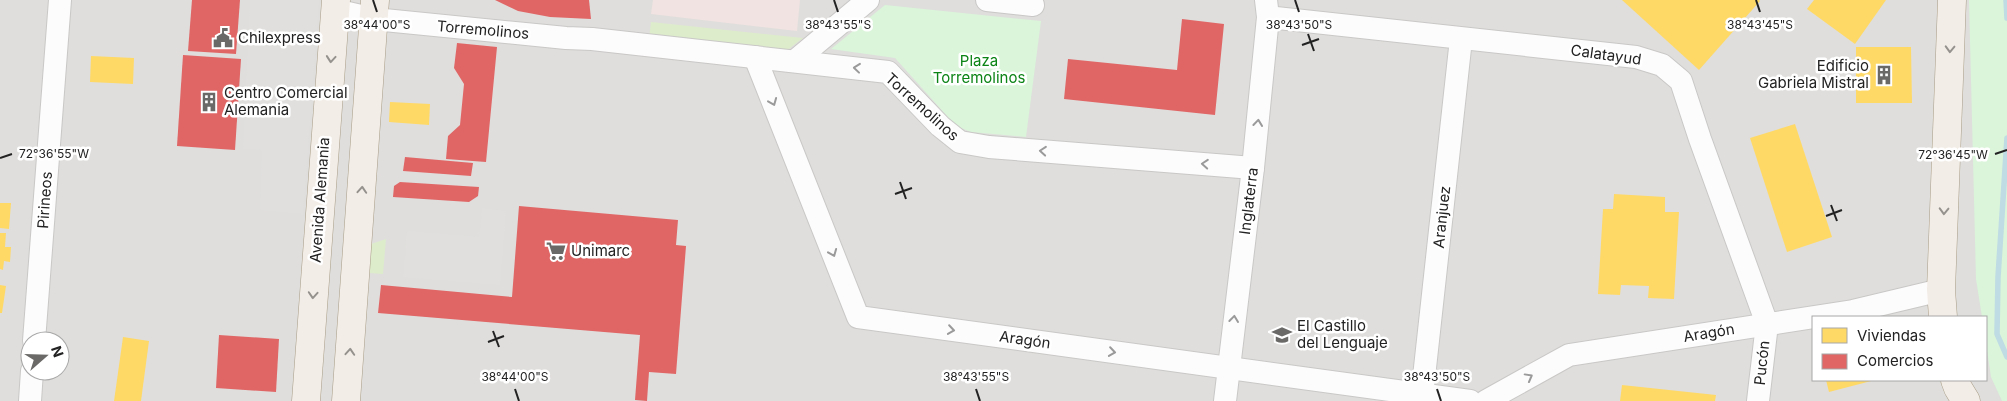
<svg xmlns="http://www.w3.org/2000/svg" width="2007" height="401" font-family="Inter,sans-serif">
<style>
.residential{fill:#dfdedc;fill-rule:evenodd}
.commercial{fill:#f1e3e1}
.grass{fill:#ddeccb}
.park{fill:#daf5da}
.parking{fill:#e0dfde}
.homes{fill:#ffd966}
.shops{fill:#e06666}
.lines{fill:none;stroke-linecap:round;stroke-linejoin:round}
.stream{stroke:#bfdbe3;stroke-width:5.5}
.minor-casing{stroke:#c9c8c7;stroke-width:24}
.major-casing{stroke:#a79c86;stroke-width:29}
.minor{stroke:#fdfcfc;stroke-width:22}
.major{stroke:#f3ede7;stroke-width:28}
.oneway{stroke:#95928e}
.oneway2{stroke:#9a9a9a}
.ticks{fill:none;stroke:#222;stroke-width:2}
.labels{text-anchor:middle;stroke-width:5;stroke-linejoin:round;paint-order:stroke}
.street-label{font-size:15px;fill:#222;stroke:#fff}
.poi-label{font-size:15px;fill:#222;stroke:#fff;text-anchor:start}
.park-label{font-size:15px;fill:#0c8416;stroke:#fff}
.ticks-label{font-size:12px;text-anchor:middle;fill:#222;stroke:#fff;stroke-width:5;stroke-linejoin:round;paint-order:stroke}
</style>
<rect width="100%" height="100%" fill="#f0eeeb"/>
<path class="residential" d="M0,0H2007V401H0ZM1813,317H1986V380H1813ZM30,341H60V371H30Z"/>
<path class="commercial" d="M653,0H800L797,31L651,14Z"/>
<g class="grass">
<path d="M651,22L803,38L786,51L649,38Z"/>
<path d="M386,239L383,274L369,273L371,244Z"/>
</g>
<g class="park">
<path d="M1969,0H2007V401H2002L1991,377L1986,344V317H1982L1976,279Z"/>
<path d="M885,5L1041,21L1026,137L971,132L956,126L895,58L831,49Z"/>
</g>
<g class="parking">
<path d="M250,0H319L303,214L260,210L262,150L243,149Z"/>
<path d="M482,208L506,211L500,285L403,277L407,231L479,237Z"/>
</g>
<g class="homes">
<path d="M1622,0H1759L1760,1L1699,70Z"/>
<path d="M1814,0H1886L1855,44L1807,9Z"/>
<path d="M1856,47H1911L1912,103H1856Z"/>
<path d="M91,56L134,58L133,84L90,82Z"/>
<path d="M390,102L430,104L429,125L389,122Z"/>
<path d="M1795,124L1832,237L1787,252L1750,138Z"/>
<path d="M1614,194L1665,197V212H1679L1674,299L1648,298L1649,286L1621,285L1620,295L1598,294L1603,209H1613Z"/>
<path d="M0,203H11L9,229L0,228Z"/>
<path d="M0,233H6L5,247H11L10,262L4,261L3,270L0,269Z"/>
<path d="M0,285L6,286L2,313H0Z"/>
<path d="M123,337L149,341L141,401H114Z"/>
<path d="M1826,380H1875L1829,392Z"/>
<path d="M1622,385L1716,395L1715,401H1620Z"/>
</g>
<g class="shops">
<path d="M192,0H240L236,54L188,51Z"/>
<path d="M495,0H589L591,19L550,17L518,11Z"/>
<path d="M1182,19L1224,24L1215,115L1064,99L1068,59L1177,70Z"/>
<path d="M457,43L497,47L486,162L446,159L448,136L460,125L464,84L454,68Z"/>
<path d="M183,55L241,59L235,150L177,146Z"/>
<path d="M405,157L473,163L471,176L403,171Z"/>
<path d="M400,182L479,187L478,196L469,202L393,197L394,186Z"/>
<path d="M519,206L678,220L676,245L686,246L676,374L649,372L647,401L635,400L640,335L378,313L381,285L512,297Z"/>
<path d="M219,335L279,339L276,392L216,388Z"/>
</g>
<g class="lines">
<g class="stream">
<path d="M2006,0L2007,18"/>
<path d="M2007,138L1998,277L1997,334L2007,357"/>
</g>
<defs>
<g id="minor">
<path d="M987,0L1033,5"/>
<path d="M335,10L374,19L566,38L592,39L888,72L940,126L960,142L989,147L1253,168"/>
<path d="M1268,17L1636,57L1662,65L1681,81L1700,139L1767,324L1758,401"/>
<path d="M755,57L858,317L1470,401"/>
<path d="M795,61L868,0"/>
<path d="M34,341L60,0"/>
<path d="M1422,395L1461,39"/>
<path d="M30,401L32,371"/>
<path d="M1225,401L1253,168L1268,17L1266,0"/>
<path d="M1486,401L1569,355L1853,311L1941,290"/>
</g>
<g id="major">
<path d="M1943,317L1941,290L1952,0"/>
<path d="M1955,380L1958,388L1966,401"/>
<path d="M306,401L336,0"/>
<path d="M346,401L375,0"/>
</g>
</defs>
<use href="#minor" class="minor-casing"/>
<use href="#major" class="major-casing"/>
<use href="#minor" class="minor"/>
<use href="#major" class="major"/>
</g>
<defs><path id="oneway-chevron" d="M-2-3.5L2.5 0L-2 3.5" fill="none" stroke-width="1.6" stroke-linecap="round" stroke-linejoin="round" transform="scale(1.25)"/></defs>
<g class="oneway">
<use href="#oneway-chevron" transform="translate(1950 49) rotate(92)"/>
<use href="#oneway-chevron" transform="translate(331 59) rotate(95)"/>
<use href="#oneway-chevron" transform="translate(362 190) rotate(-86)"/>
<use href="#oneway-chevron" transform="translate(1944 211) rotate(92)"/>
<use href="#oneway-chevron" transform="translate(313 295) rotate(94)"/>
<use href="#oneway-chevron" transform="translate(350 352) rotate(-86)"/>
</g>
<g class="oneway2">
<use href="#oneway-chevron" transform="translate(857 68) rotate(-174)"/>
<use href="#oneway-chevron" transform="translate(773 102) rotate(68)"/>
<use href="#oneway-chevron" transform="translate(1258 123) rotate(-84)"/>
<use href="#oneway-chevron" transform="translate(1043 151) rotate(-175)"/>
<use href="#oneway-chevron" transform="translate(1205 164) rotate(-176)"/>
<use href="#oneway-chevron" transform="translate(833 253) rotate(68)"/>
<use href="#oneway-chevron" transform="translate(1234 319) rotate(-83)"/>
<use href="#oneway-chevron" transform="translate(951 330) rotate(8)"/>
<use href="#oneway-chevron" transform="translate(1112 352) rotate(8)"/>
<use href="#oneway-chevron" transform="translate(1529 377) rotate(-29)"/>
</g>
<path class="ticks" d="M373,0L377,12M834,0L838,12M1295,0L1299,12M1756,0L1760,12M1308,34L1314,51M1302,45L1319,39M1995,154L2007,150M0,158L12,154M900,182L906,199M895,194L912,188M1831,205L1837,221M1826,216L1842,210M493,331L499,347M488,342L504,336M515,389L519,401M976,389L980,401M1437,389L1441,401"/>
<defs>
<symbol id="civic-bare" viewBox="-9 -9 18 18"><path d="M-.6-6.5H3V-4.5H.6V-3L4-1V1h2V6H-6V1h2V-1L-.6-3ZM-1.2 2.5V6h2.4V2.5Z" fill="#6a6968" stroke="#fff" stroke-width="2.5" paint-order="stroke"/></symbol>
<symbol id="building-bare" viewBox="-9 -9 18 18"><path d="M-4-6H4V6H1V3H-1V6H-4ZM-2.5-4.3h1.7v1.8h-1.7ZM.8-4.3h1.7v1.8H.8ZM-2.5-1h1.7V.8h-1.7ZM.8-1h1.7V.8H.8Z" fill="#6a6968" stroke="#fff" stroke-width="2.5" paint-order="stroke"/></symbol>
<symbol id="supermarket-bare" viewBox="-9 -9 18 18"><path d="M-6-5.5h2.5l.6 2H6L4.5 2H-2.5L-4.4-4H-6ZM-1.5 3.2a1.3 1.3 0 1 0 .1 0ZM3 3.2a1.3 1.3 0 1 0 .1 0Z" fill="#6a6968" stroke="#fff" stroke-width="2.5" paint-order="stroke"/></symbol>
<symbol id="school-bare" viewBox="-9 -9 18 18"><path d="M0-5L7-2L0 1L-7-2ZM-4 1L0 2.5L4 1V4Q0 6-4 4Z" fill="#6a6968" stroke="#fff" stroke-width="2.5" paint-order="stroke"/></symbol>
</defs>
<g fill-rule="evenodd">
<use href="#civic-bare" x="209" y="24" width="28" height="28"/>
<use href="#building-bare" x="1870" y="61" width="28" height="28"/>
<use href="#building-bare" x="195" y="88" width="28" height="28"/>
<use href="#supermarket-bare" x="542" y="237" width="28" height="28"/>
<use href="#school-bare" x="1268" y="321" width="28" height="28"/>
</g>
<g class="labels">
<g class="street-label">
<text transform="translate(483 30) rotate(5)" y="5">Torremolinos</text>
<text transform="translate(1606 55) rotate(8)" y="5">Calatayud</text>
<text transform="translate(922 107) rotate(42)" y="5">Torremolinos</text>
<text transform="translate(45 200) rotate(-86)" y="5">Pirineos</text>
<text transform="translate(320 200) rotate(-86)" y="5">Avenida Alemania</text>
<text transform="translate(1249 201) rotate(-83)" y="5">Inglaterra</text>
<text transform="translate(1442 217) rotate(-84)" y="5">Aranjuez</text>
<text transform="translate(1709 333) rotate(-9)" y="5">Aragón</text>
<text transform="translate(1025 340) rotate(8)" y="5">Aragón</text>
<text transform="translate(1762 363) rotate(-84)" y="5">Pucón</text>
</g>
<g class="poi-label">
<text x="238" y="43">Chilexpress</text>
<text x="1869" y="71" text-anchor="end">Edificio<tspan x="1869" dy="17">Gabriela Mistral</tspan></text>
<text x="224" y="98">Centro Comercial<tspan x="224" dy="17">Alemania</tspan></text>
<text x="571" y="256">Unimarc</text>
<text x="1297" y="331">El Castillo<tspan x="1297" dy="17">del Lenguaje</tspan></text>
</g>
<g class="park-label">
<text x="979" y="66">Plaza<tspan x="979" dy="17">Torremolinos</tspan></text>
</g>
</g>
<g class="ticks-label">
<text x="377" y="29">38°44'00"S</text>
<text x="838" y="29">38°43'55"S</text>
<text x="1299" y="29">38°43'50"S</text>
<text x="1760" y="29">38°43'45"S</text>
<text x="54" y="158">72°36'55"W</text>
<text x="1953" y="159">72°36'45"W</text>
<text x="515" y="381">38°44'00"S</text>
<text x="976" y="381">38°43'55"S</text>
<text x="1437" y="381">38°43'50"S</text>
</g>
<rect x="1812" y="316" width="175" height="65" fill="#ffffff" stroke="#a7a7a7"/>
<rect x="1822" y="328" width="25" height="15" fill="#ffd966" stroke="#a7a7a7"/>
<text x="1857" y="341" font-size="15" fill="#222222">Viviendas</text>
<rect x="1822" y="354" width="25" height="15" fill="#e06666" stroke="#a7a7a7"/>
<text x="1857" y="366" font-size="15" fill="#222222">Comercios</text>
<g transform="translate(45 356) rotate(70)"><circle r="24" fill="#ffffff" stroke="#a7a7a7"/>
<path d="M0-4L9 19L0 12L-9 19Z" fill="#6a6968"/>
<text y="-8" font-size="14" font-weight="bold" text-anchor="middle" fill="#222222">N</text>
</g>
</svg>
